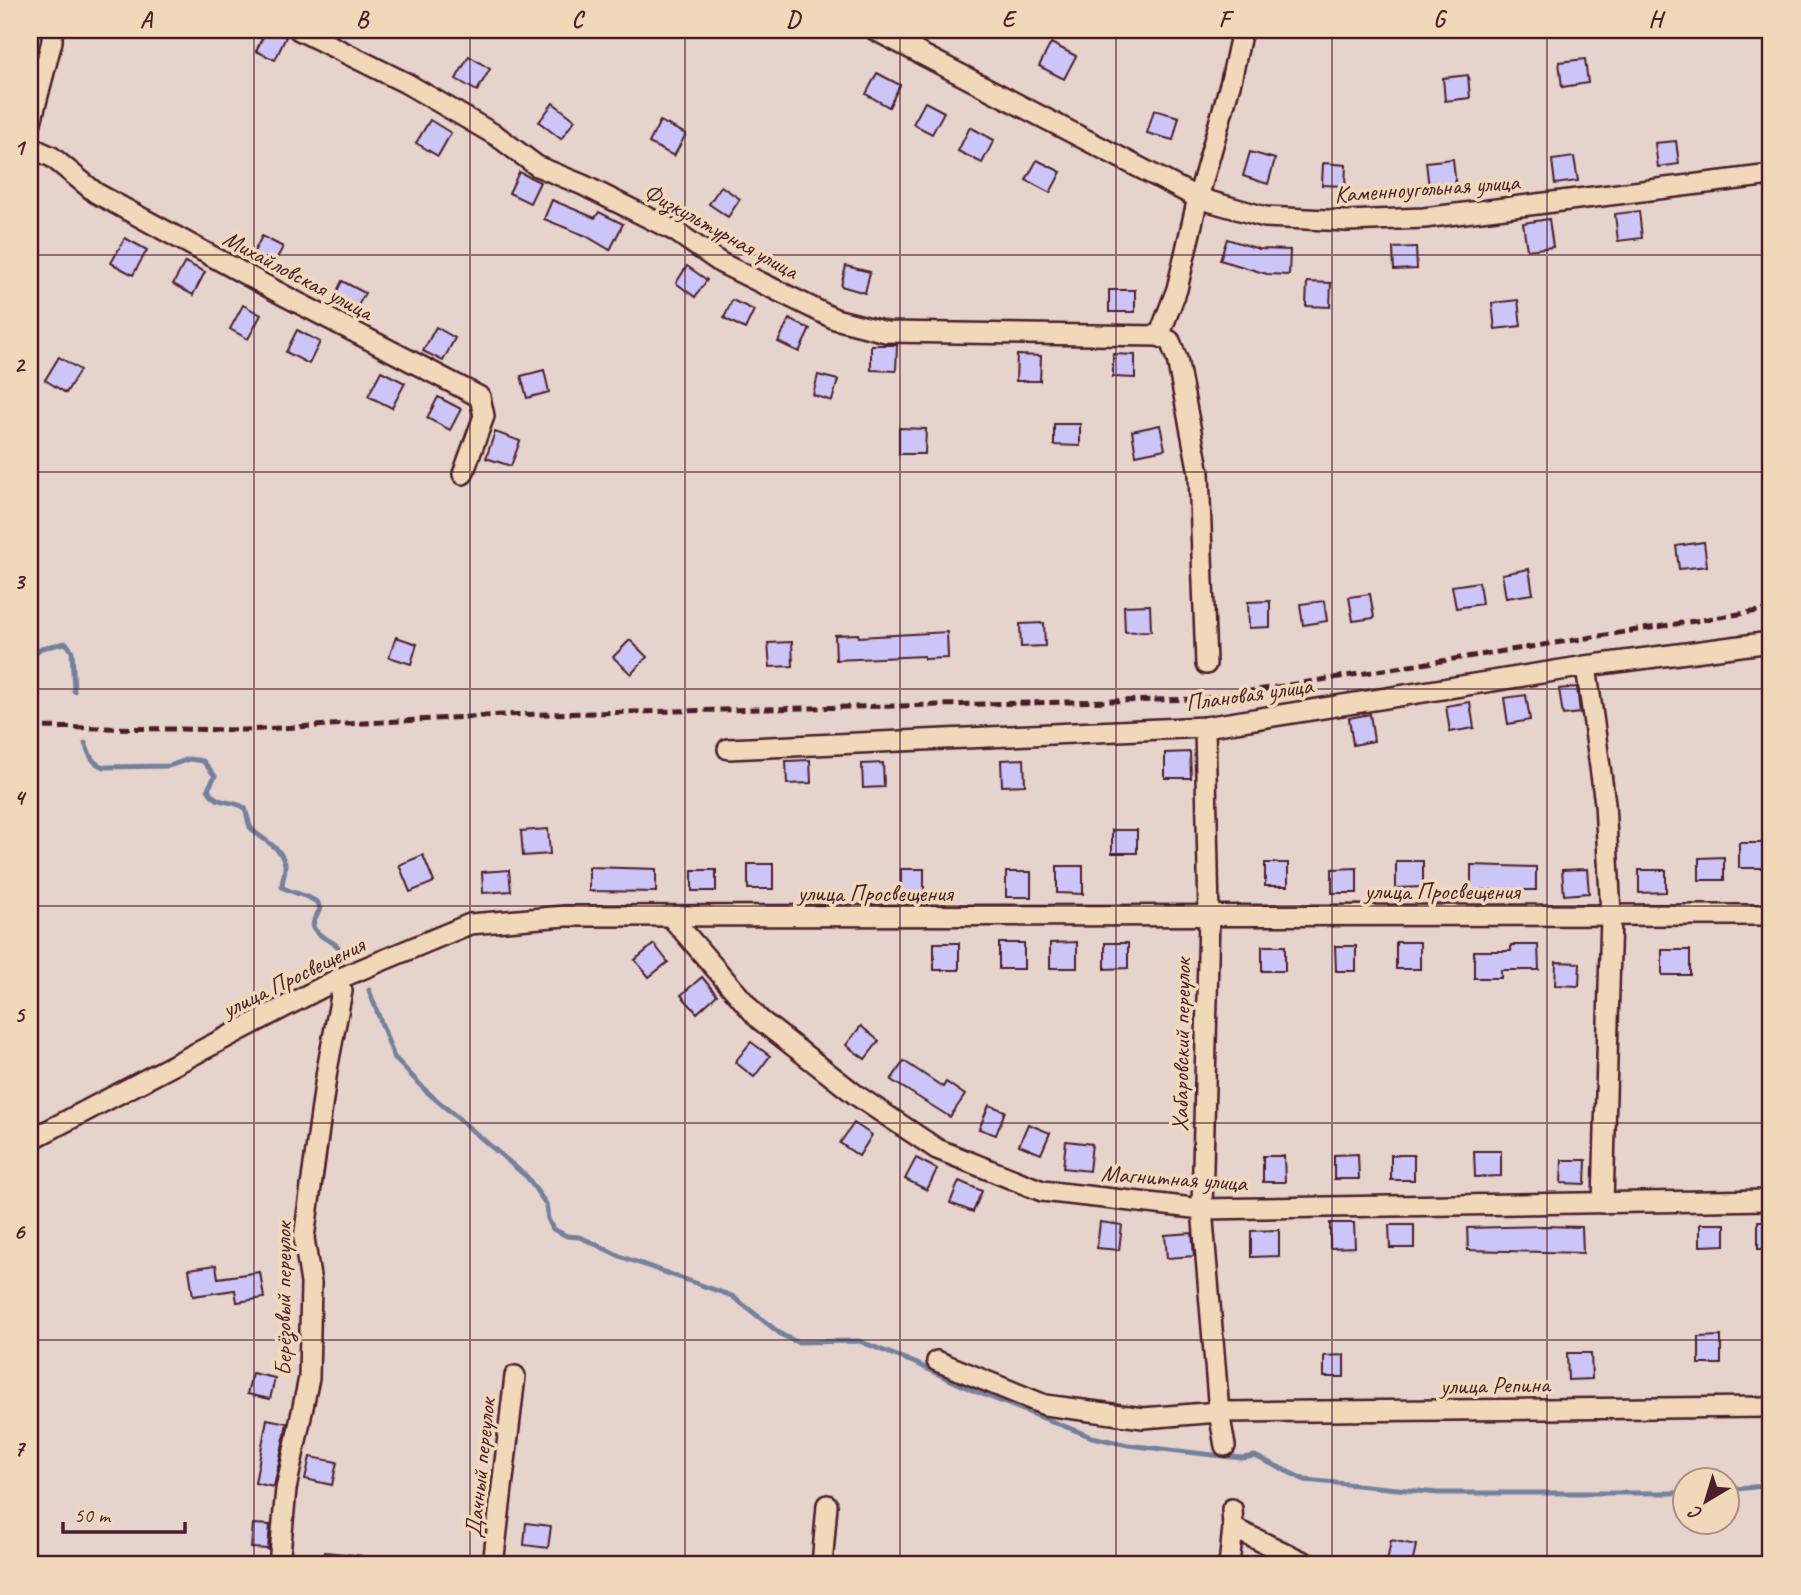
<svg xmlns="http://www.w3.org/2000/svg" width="1801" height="1595" font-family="Caveat,sans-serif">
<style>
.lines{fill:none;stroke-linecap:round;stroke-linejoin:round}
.stream{stroke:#73819e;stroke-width:5}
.building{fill:#ccc6f8;stroke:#4a1f2b;stroke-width:2}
.minor-casing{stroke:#4a1f2b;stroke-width:24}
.minor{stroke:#f1d8b9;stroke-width:19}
.rail{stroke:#4a1f2b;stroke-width:5;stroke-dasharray:10 5;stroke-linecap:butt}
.grid{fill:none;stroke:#4a1f2b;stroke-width:2;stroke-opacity:0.55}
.labels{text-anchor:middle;stroke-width:7;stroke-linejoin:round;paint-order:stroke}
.street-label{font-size:24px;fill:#4a1f2b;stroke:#f1d8b9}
.neatline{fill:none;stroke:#4a1f2b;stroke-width:2.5}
.grid-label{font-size:23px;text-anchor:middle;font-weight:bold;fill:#4a1f2b}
</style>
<rect width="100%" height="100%" fill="#e6d3cc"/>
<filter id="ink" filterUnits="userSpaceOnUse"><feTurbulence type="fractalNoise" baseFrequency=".0143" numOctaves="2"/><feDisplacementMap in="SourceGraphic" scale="14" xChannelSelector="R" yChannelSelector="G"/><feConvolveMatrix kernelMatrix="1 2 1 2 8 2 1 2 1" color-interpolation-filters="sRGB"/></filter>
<g filter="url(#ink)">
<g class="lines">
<g class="stream">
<path d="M30,658L41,648L66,643L72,651L74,691"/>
<path d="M85,743C89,754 92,764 104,767L169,766L189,759L203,761L215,776L208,789C216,806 232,799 245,808L250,827C261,841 279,843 285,864C286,872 282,879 282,887C293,894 307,894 318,903L320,909L314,920L313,927C321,941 334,938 344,954"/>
<path d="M369,990L394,1057L426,1091L527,1177L546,1204L548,1219L553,1229L567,1236L579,1237L591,1242L622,1257L732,1296L782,1335L797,1342L859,1341L915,1363L972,1390L1092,1437L1128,1445L1213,1455L1242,1458L1255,1456L1305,1480L1438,1493H1686"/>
<path d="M1728,1490L1771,1485"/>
</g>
</g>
<g class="building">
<path d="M266,30H271L286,37L275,60L256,51Z"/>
<path d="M1051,43L1076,56L1064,79L1039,66Z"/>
<path d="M469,56L490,69L477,91L456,79Z"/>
<path d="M1585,59L1588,83L1562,87L1559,62Z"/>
<path d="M877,73L900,85L889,107L866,94Z"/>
<path d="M1468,75L1470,98L1445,101L1443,78Z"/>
<path d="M925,102L944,112L932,134L913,124Z"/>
<path d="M553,103L575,120L561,139L539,122Z"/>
<path d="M1154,110L1179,117L1173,140L1147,133Z"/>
<path d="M430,120L451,133L438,156L416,143Z"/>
<path d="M660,121L686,134L674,156L649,143Z"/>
<path d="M970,127L994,140L982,163L958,151Z"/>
<path d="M1676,141L1679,164L1658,167L1655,143Z"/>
<path d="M1250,152L1275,159L1268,184L1243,176Z"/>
<path d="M1574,157L1578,181L1555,184L1552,160Z"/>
<path d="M1453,159L1456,186L1429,188L1426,162Z"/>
<path d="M1037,160L1061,172L1050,193L1026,180Z"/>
<path d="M1323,163L1346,165L1345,186L1322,185Z"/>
<path d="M519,172L540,182L530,203L509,193Z"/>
<path d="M721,186L740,199L728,217L709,204Z"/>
<path d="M552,200L595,218L599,212L623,224L610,250L586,236L544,219Z"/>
<path d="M1639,211L1642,238L1618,241L1615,214Z"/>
<path d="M1549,219L1553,247L1527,250L1523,223Z"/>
<path d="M262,236L283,247L272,267L252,256Z"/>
<path d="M125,238L147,250L133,275L111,263Z"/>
<path d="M1227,239L1259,249L1290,250L1289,275L1267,274L1220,260Z"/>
<path d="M1416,247L1417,269L1394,270L1393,248Z"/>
<path d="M185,262L205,272L193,295L173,284Z"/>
<path d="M687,266L707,280L695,297L676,283Z"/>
<path d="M846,266L870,272L865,293L841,286Z"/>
<path d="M342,281L365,293L355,311L333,299Z"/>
<path d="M1307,282L1331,283L1330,307L1306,306Z"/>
<rect x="1109" y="290" width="26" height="22"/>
<path d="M732,300L754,310L745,329L724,318Z"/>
<path d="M1518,300L1521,326L1495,329L1492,303Z"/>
<path d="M243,305L261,315L248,339L230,329Z"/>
<path d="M789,319L810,329L799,352L778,342Z"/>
<path d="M436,327L455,338L443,361L423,351Z"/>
<path d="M297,330L320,342L309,364L286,352Z"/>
<path d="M871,345H897L896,371L871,370Z"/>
<path d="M1113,354L1135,355V378L1113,377Z"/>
<path d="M1017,355L1041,356L1040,381H1016Z"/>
<path d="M59,357L80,370L66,393L45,380Z"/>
<path d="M544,370L549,392L527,398L521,376Z"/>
<path d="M381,371L405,383L392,408L368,396Z"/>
<path d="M818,375L838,380L832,401L813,395Z"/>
<path d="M438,397L461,409L450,430L427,418Z"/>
<path d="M1054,424H1080V446L1054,445Z"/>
<path d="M1160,425L1165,449L1136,455L1132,431Z"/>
<path d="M899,428L926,429L925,454H899Z"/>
<path d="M495,432L520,441L511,466L486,458Z"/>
<path d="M1704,542L1707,566L1679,569L1676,546Z"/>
<path d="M1529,569L1533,594L1506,598L1502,574Z"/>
<path d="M1479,582L1482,604L1456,608L1452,586Z"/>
<path d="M1370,594L1374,618L1353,621L1349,597Z"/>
<path d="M1270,601V627L1249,628L1248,602Z"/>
<path d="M1324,601L1327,621L1303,625L1300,604Z"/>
<path d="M1150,605L1151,631L1125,632L1124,606Z"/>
<path d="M1044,623L1045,646L1021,647L1020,624Z"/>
<path d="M947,632L948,658L924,659V656L836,660L835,635L858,634L859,637Z"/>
<path d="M396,637L417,644L411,664L389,657Z"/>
<path d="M630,640L647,657L631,674L613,657Z"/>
<path d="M792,642L793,666L770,667L768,643Z"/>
<path d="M1577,687L1580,713L1563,715L1559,689Z"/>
<path d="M1526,695L1530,720L1508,724L1504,698Z"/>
<path d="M1470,702L1474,728L1450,732L1446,706Z"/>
<path d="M1370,714L1374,741L1353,745L1349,718Z"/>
<path d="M1190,752L1191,778H1165V753Z"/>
<path d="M1024,759L1025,785L1002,786L1001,760Z"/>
<path d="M810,760L811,783L787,784L786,761Z"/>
<path d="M883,763L884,787L863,788L862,764Z"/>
<path d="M548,829L550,854L523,856L521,831Z"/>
<rect x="1112" y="830" width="25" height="23"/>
<rect x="1739" y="843" width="25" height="25"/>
<path d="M423,855L434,882L410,892L399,865Z"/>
<path d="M1724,857V880H1699V858Z"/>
<path d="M1396,861H1423V887L1396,888Z"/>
<rect x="1265" y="863" width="23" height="23"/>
<rect x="748" y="864" width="25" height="25"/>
<path d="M1471,865L1536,867V890H1471Z"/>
<path d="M1057,866H1083V894L1057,893Z"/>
<path d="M589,867L656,869V892L589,891Z"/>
<path d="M1357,868V893H1332V869Z"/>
<rect x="901" y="869" width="23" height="26"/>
<path d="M1587,869L1589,893L1564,895L1562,870Z"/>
<path d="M509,870L511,891L483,893L482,872Z"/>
<rect x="692" y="870" width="24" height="21"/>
<path d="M1639,870H1666V892L1639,893Z"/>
<rect x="1006" y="872" width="25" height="25"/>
<path d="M1077,942V968H1050V943Z"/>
<rect x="1396" y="942" width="24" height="27"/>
<rect x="934" y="943" width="25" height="27"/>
<rect x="999" y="943" width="25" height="26"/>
<path d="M1105,943H1128V968L1105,969Z"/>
<path d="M654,944L668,962L649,977L635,960Z"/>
<path d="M1511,945H1538L1539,970H1501V978H1474V951H1511Z"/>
<rect x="1262" y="946" width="23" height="25"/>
<path d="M1335,946H1356V971H1336Z"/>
<rect x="1662" y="950" width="28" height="25"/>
<path d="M1556,962L1580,963L1579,986L1555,985Z"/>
<path d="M702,977L717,995L697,1013L681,995Z"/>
<path d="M861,1026L879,1041L865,1059L846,1045Z"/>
<path d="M751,1042L770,1056L754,1077L735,1062Z"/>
<path d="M904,1061L943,1087L946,1082L965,1095L950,1117L891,1080Z"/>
<path d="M989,1105L1005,1111L996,1135L979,1129Z"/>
<path d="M854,1123L872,1135L859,1156L840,1143Z"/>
<path d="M1028,1124L1050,1133L1041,1154L1019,1145Z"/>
<path d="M1066,1141L1092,1144L1089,1171L1063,1168Z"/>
<path d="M1474,1151H1501V1176L1475,1177Z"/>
<path d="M1358,1154L1359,1179H1334V1155Z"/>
<rect x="1391" y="1155" width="23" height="25"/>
<path d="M1263,1156H1284L1285,1182H1263Z"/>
<path d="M916,1158L937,1169L927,1190L905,1179Z"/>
<path d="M1562,1160H1586L1585,1184L1561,1183Z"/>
<path d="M959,1181L982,1191L973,1212L950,1203Z"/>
<rect x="1758" y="1221" width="13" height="28"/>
<path d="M1100,1222L1122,1225L1119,1250L1097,1248Z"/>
<path d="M1330,1223H1354L1355,1247L1330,1248Z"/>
<path d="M1700,1224H1725V1245L1700,1246Z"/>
<path d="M1389,1225H1414V1248H1390Z"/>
<path d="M1542,1226L1582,1227L1583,1253L1468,1250L1467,1228Z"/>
<path d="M1279,1230V1256L1251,1257V1231Z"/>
<path d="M1192,1233L1194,1256L1167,1258L1165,1235Z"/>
<path d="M216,1265L218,1278L260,1272L264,1298L237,1302L235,1290L193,1296L189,1269Z"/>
<path d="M1721,1336V1364H1699V1337Z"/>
<path d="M1567,1353H1591L1592,1379L1568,1380Z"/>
<path d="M1344,1355V1377H1324V1356Z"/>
<path d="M252,1373L275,1378L270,1399L247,1394Z"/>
<path d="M267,1419L287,1423L274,1487L255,1483Z"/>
<path d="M310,1457L337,1462L332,1485L305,1479Z"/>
<path d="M526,1523L551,1526L548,1548L524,1545Z"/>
<path d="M253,1524L270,1525L268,1549L251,1548Z"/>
<path d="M1391,1540L1416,1545L1412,1565L1387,1562Z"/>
<path d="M325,1552L362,1556V1565H324Z"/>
</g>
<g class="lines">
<defs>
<g id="minor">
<path d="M299,30L406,83L497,136L537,166L583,185L675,231L721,263L835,319L886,332L1159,336"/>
<path d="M875,30L1198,198L1265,217L1347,221L1424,218L1771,175"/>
<path d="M30,126L52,41V30"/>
<path d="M30,147L52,157L96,193L285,296L480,397L484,416L463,474"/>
<path d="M1206,664L1199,473L1177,359L1170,341L1159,336L1177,289L1198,198L1231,81L1242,30"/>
<path d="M1586,666L1605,803L1611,915L1603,1203"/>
<path d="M1205,727L1209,916L1202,1209L1219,1412L1225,1446"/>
<path d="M728,749L1205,727L1586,666L1771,642"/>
<path d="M671,917L759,1019L856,1095L937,1149L1042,1191L1202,1209L1771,1200"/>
<path d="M30,1140L338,979L470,924L565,916L1771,915"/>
<path d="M937,1361L1045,1405L1143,1418L1219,1412L1771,1407"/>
<path d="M1233,1528L1310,1565"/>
<path d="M279,1565L286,1489L309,1378L311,1283L304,1238L327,1070L342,991"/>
<path d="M493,1565L515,1376"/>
<path d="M822,1565L827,1505"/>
<path d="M1229,1565L1233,1528L1232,1509"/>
</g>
</defs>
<use href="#minor" class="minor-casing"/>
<use href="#minor" class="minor"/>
<path class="rail" d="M30,727L245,730L503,715L1200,699L1771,609"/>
</g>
</g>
<path class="grid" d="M254,30V1565M470,30V1565M685,30V1565M900,30V1565M1116,30V1565M1332,30V1565M1547,30V1565M30,255H1771M30,472H1771M30,689H1771M30,906H1771M30,1123H1771M30,1340H1771"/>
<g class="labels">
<g class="street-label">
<text transform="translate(1427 188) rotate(-4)" y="8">Каменноугольная улица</text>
<text transform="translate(721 231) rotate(29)" y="8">Физкультурная улица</text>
<text transform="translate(298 275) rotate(28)" y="8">Михайловская улица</text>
<text transform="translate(1249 694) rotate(-8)" y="8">Плановая улица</text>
<text x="1442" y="899">улица Просвещения</text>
<text x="875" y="901">улица Просвещения</text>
<text transform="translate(293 977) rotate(-26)" y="8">улица Просвещения</text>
<text transform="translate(1181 1045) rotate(-89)" y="8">Хабаровский переулок</text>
<text transform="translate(1174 1178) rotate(4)" y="8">Магнитная улица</text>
<text transform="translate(283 1299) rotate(-90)" y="8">Берёзовый переулок</text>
<text transform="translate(1495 1385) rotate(-1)" y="8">улица Репина</text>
<text transform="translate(480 1468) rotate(-84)" y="8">Дачный переулок</text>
</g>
</g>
<rect width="1801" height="1595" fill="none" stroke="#f1d8b9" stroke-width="77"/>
<g transform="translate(1706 1501) rotate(218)"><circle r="33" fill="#f1d8b9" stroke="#ae8e80" stroke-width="2"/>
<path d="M0-5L12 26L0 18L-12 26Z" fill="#4a1f2b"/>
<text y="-10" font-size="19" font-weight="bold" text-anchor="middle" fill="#4a1f2b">С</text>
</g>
<path d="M63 1522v10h122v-10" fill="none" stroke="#4a1f2b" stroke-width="3.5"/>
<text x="74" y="1522" font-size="21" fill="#4a1f2b" stroke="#f1d8b9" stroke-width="5" paint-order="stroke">50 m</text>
<rect x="38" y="38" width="1724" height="1518" class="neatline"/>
<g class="grid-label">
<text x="146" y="27">A</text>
<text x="362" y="27">B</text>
<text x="577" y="27">C</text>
<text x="793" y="27">D</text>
<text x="1008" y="27">E</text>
<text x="1224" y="27">F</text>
<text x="1439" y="27">G</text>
<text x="1655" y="27">H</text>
<text x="19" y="155">1</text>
<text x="19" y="372">2</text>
<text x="19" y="589">3</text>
<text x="19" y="805">4</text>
<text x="19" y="1022">5</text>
<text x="19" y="1239">6</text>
<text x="19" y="1456">7</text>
</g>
</svg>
